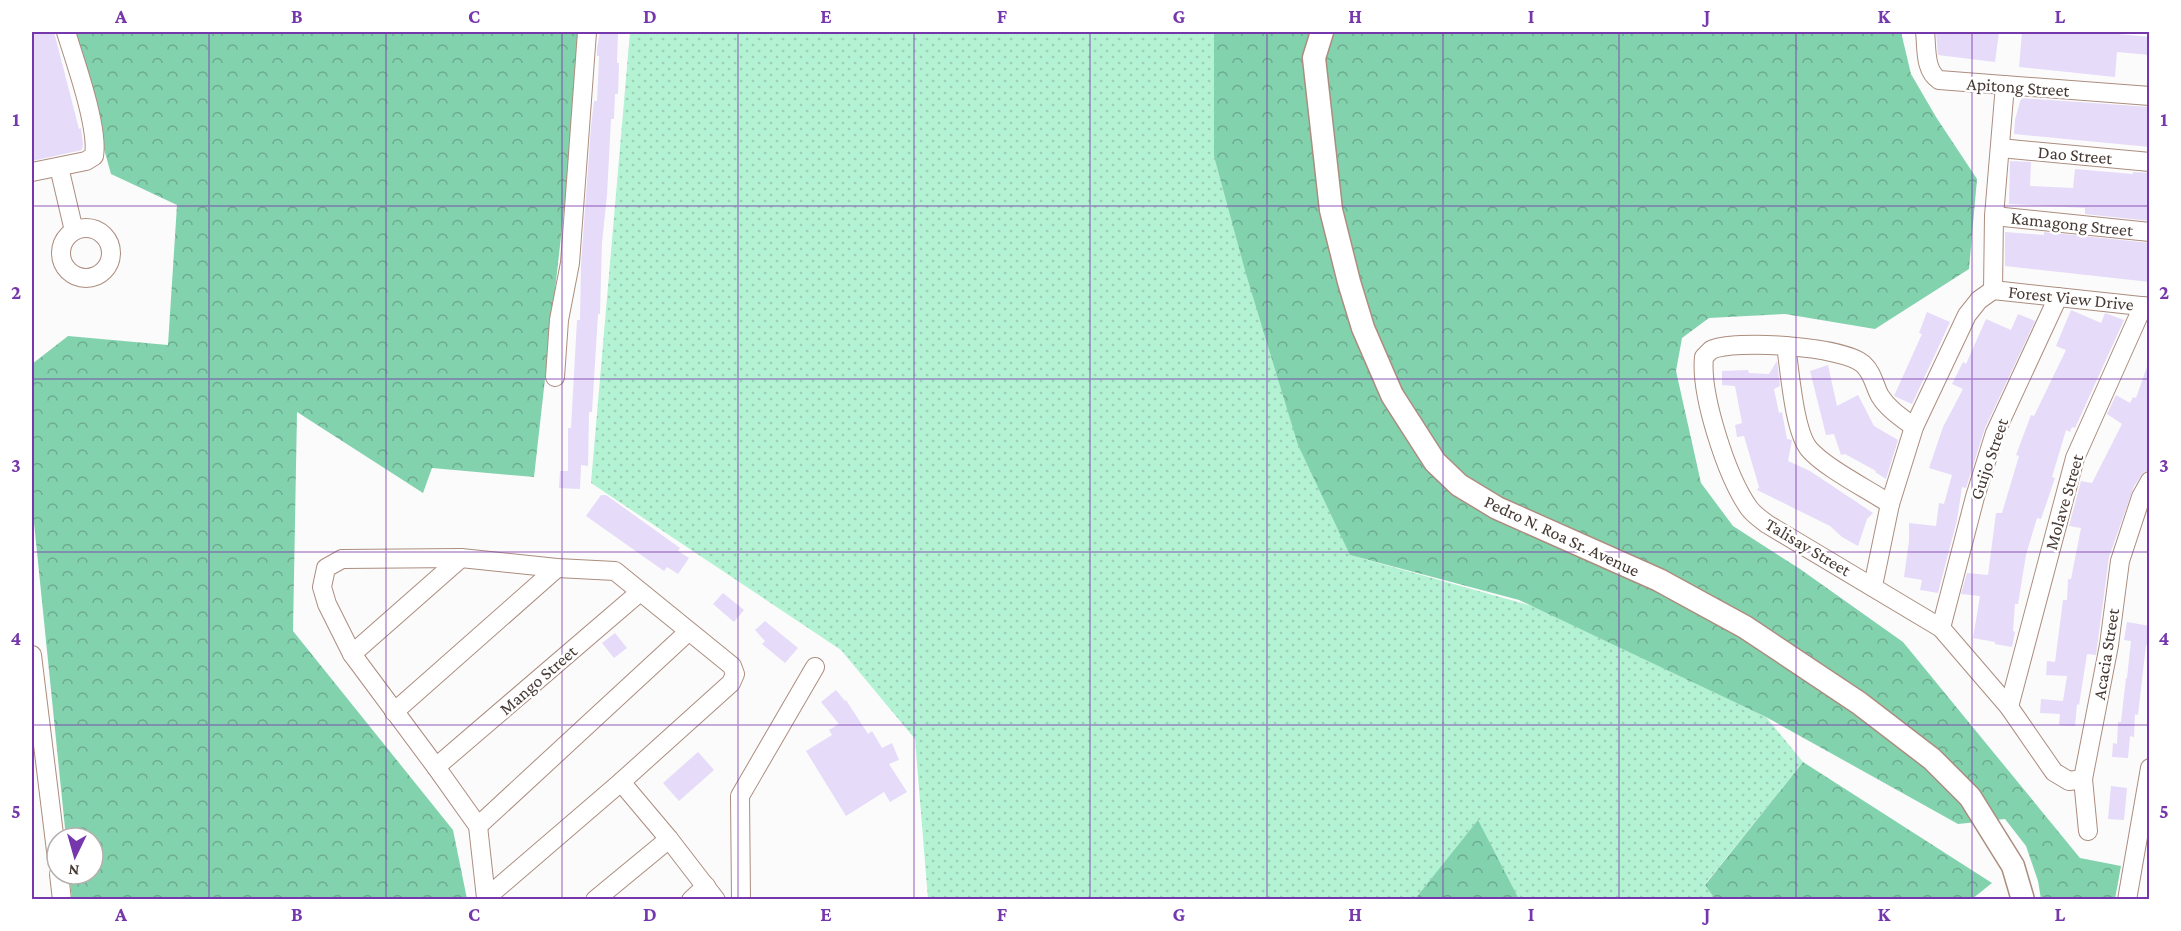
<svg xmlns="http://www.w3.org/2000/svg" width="2181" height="931" font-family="'Crimson Pro',serif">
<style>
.grass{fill:url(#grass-dots)}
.forest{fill:url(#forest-crowns)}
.building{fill:#e6dbf9}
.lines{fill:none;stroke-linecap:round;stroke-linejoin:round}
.minor-casing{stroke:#ac8d7f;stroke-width:20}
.major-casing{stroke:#ac8d7f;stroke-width:25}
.minor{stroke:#fff;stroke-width:18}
.major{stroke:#fff;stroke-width:22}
.grid{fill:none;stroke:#7637ac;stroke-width:1.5;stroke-opacity:0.55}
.labels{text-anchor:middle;stroke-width:5;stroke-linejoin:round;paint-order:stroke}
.street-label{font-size:18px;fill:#473933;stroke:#fff}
.neatline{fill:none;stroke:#7637ac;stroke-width:2}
.grid-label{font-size:20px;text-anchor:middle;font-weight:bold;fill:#7637ac}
</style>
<defs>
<pattern id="grass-dots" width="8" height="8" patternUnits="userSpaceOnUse" patternTransform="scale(1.5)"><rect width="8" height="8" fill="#b4f2d4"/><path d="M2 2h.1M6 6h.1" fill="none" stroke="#9cd0b6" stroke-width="1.8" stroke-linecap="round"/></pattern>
<pattern id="forest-crowns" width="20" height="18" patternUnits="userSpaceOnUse" patternTransform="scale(1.5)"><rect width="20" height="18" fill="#83d2ae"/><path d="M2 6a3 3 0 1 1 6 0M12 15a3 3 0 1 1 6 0" fill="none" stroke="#6dab8e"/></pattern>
</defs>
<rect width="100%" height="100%" fill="#fbfbfb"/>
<path class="grass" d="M630,32H1221L1350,555L1536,607L1766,717L1803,762L1705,884L1715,899H1519L1478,821L1415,899H928L915,739L841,650L591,483Z"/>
<g class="forest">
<path d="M71,32H584L534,477L432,468L423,493L297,412L293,631L453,830L467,899H72L69,874H93V838H66L32,503V364L68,336L168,345L177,205L111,174Z"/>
<path d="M1214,32H1901L1911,74L1936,117L1977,179L1969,269L1875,329L1785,314L1709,318L1682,338L1676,371L1701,483L1733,526L1800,569L1903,642L2080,858L2121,866L2115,899H2041L2038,881L2026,846L2005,819L1958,824L1766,717L1519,600L1350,555L1298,445L1246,274L1214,156Z"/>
<path d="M1803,762L1992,883L1972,899H1715L1705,885Z"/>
<path d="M1478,820L1519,899H1415Z"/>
</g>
<g class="building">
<path d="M32,32H54L79,129L81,128L83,144L82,150L32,161Z"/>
<path d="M600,32H618L617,63H619L618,94H615L614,119H611L607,195L602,243L600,314H598L592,412H589L588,466L581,465L580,489L559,488L560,471H568V428H571L577,320H580L581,265L591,126L594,101H597L599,56H597V48Z"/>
<path d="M1936,32H1999L1995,62L1938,55Z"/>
<path d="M2022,32H2096L2150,37V55L2117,52L2115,77L2019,67Z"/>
<path d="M2021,98L2150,107V147L2014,134L2015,120Z"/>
<path d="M2010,161L2031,162L2030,186L2073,188L2075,169L2133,174V172L2150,173V221L2085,214V208L2009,204Z"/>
<path d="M2005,232L2044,235V232L2150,243V282L2005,266Z"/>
<path d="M2071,310L2101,323L2105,313L2124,320L2075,428L2072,427L2070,432L2066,430L2052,477L2055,478L2041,519L2037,518L2026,555L2018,604H2015L2013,631L2015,632L2012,647L1995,644V642L1973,638L1980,596L1961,594L1967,573L1988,575L1996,513H2002L2019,456L2016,455L2031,415L2034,416L2066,350L2056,346Z"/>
<path d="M1927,312L1950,322L1912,404L1894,396L1922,334L1919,333Z"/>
<path d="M2018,314L2035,321L1985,428L1966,488L1962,487L1957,520L1938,593L1920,590L1922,580L1904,577L1909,541V523L1936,526L1939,503L1944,504L1952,475L1929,468L1943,427L1963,389L1952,384L1963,362L1966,364L1986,319L2011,330Z"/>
<path d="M1777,361L1780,386L1774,389L1779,413L1782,412L1787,439L1792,440L1788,461L1810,471L1873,513L1867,519L1858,546L1842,537L1830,526L1757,490L1759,487L1744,436L1737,437L1735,425L1742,423L1735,386L1722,385V371L1748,370L1749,373L1769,374Z"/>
<path d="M2148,364L2150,470L2144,472L2134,486L2109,557L2096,655L2087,654L2079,705L2077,704L2075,726L2059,725L2060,714L2040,713L2041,699L2063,701L2067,676L2046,675L2047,661L2055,662L2063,600H2067L2068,579H2071L2081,528L2069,526L2081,481L2092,483L2122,424L2107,414L2116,395L2130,403L2133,397L2136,398Z"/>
<path d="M1828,365L1837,406L1858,395L1874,426L1898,440L1886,479L1875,472L1876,471L1845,454L1841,455L1834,434L1826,435L1810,371Z"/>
<path d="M601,495H606L680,548L678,551L689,558L678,574L667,567L664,571L586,516Z"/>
<path d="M723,593L744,610L734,622L713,604Z"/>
<path d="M765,621L798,648L785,663L762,644L765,641L755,630Z"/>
<path d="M2127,622L2150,626V646L2146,645L2138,715L2135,714L2134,737L2130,736L2128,758L2112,757L2113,743L2117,744L2118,722H2121L2126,678H2127L2131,641L2124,640Z"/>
<path d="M615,633L627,648L614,658L602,643Z"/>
<path d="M836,690L845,701L846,700L868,734L872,731L882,748L892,743L899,760L889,764L907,792L890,802L884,792L846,816L806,751L832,735L829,730L839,724L821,702Z"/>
<path d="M698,752L714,770L679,801L663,783Z"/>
<path d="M2111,786L2127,788L2124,820L2108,819Z"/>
</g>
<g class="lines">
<defs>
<g id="minor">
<path d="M1925,32C1927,47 1924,70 1939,80L2150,96"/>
<path d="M2000,148L2150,162"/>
<path d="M59,167L74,231"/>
<path d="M32,172L86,161L94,156C99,128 75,61 66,32"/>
<path d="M1994,216L2150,232"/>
<circle cx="86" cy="253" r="25"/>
<path d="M1993,290L1994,216L2005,85"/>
<path d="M1993,290L2150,307"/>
<path d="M1786,346C1790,371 1794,431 1809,449C1824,467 1869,490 1890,504"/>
<path d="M555,377L559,320L570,263L587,32"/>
<path d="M1914,427C1902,418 1888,409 1880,396C1874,385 1873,373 1863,364C1843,346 1734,339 1711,350C1709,352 1706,355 1704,357C1700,395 1727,477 1749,508C1754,515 1761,519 1767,524L1941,628L2009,707L2054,772L2069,781L2083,779"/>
<path d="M1873,586L1890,504L1914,427L1967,315L1979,300L1993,290"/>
<path d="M1941,628L1975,497L1995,433L2058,297"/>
<path d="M352,654L461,558"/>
<path d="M32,655L57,859"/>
<path d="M2009,707L2075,458L2143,306"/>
<path d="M394,712L557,568"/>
<path d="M436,767L640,592"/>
<path d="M621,782L669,839L716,900"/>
<path d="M478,826L688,632"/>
<path d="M2088,831L2083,779L2109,645L2120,561L2141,497L2150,481"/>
<path d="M59,874L62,900"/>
<path d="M486,898L621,782L731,683L735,674L732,666L615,571L557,568L461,558L342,559L326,568L322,587L327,604L352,654L436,767L478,826L486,898L487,900"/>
<path d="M595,900L669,839"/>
<path d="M691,900L706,886"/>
<path d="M741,900L740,796L815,667"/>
<path d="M2127,900L2150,768"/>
</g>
<path id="major" d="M1322,32L1314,58L1331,210L1349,282L1363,328L1392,395L1435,462L1459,485L1497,508L1659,580L1745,627L1859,703L1932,759L1970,797L2013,866L2023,900"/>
</defs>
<use href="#minor" class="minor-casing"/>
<use href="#major" class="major-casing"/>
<use href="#minor" class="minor"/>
<use href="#major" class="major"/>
</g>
<path class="grid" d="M209,32V900M386,32V900M562,32V900M738,32V900M914,32V900M1090,32V900M1267,32V900M1443,32V900M1619,32V900M1796,32V900M1972,32V900M32,206H2150M32,379H2150M32,552H2150M32,725H2150"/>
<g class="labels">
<g class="street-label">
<text transform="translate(2018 87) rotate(4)" y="6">Apitong Street</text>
<text transform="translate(2075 155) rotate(5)" y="6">Dao Street</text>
<text transform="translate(2072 224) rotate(6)" y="6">Kamagong Street</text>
<text transform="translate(2071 298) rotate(6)" y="6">Forest View Drive</text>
<text transform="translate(1989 459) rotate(-71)" y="6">Guijo Street</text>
<text transform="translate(2064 502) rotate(-74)" y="6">Molave Street</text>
<text transform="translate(1562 536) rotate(25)" y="6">Pedro N. Roa Sr. Avenue</text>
<text transform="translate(1808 547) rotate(31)" y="6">Talisay Street</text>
<text transform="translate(2106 654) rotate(-81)" y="6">Acacia Street</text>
<text transform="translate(538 680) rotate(-41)" y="6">Mango Street</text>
</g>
</g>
<rect width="2181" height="931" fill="none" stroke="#ffffff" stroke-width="66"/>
<g transform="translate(75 856) rotate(185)"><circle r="28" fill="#ffffff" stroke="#b5b0ad" stroke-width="1.5"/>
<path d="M0-4.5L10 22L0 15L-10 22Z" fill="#7637ac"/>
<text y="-9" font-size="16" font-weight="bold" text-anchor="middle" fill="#473933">N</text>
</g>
<rect x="33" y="33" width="2115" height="865" class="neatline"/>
<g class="grid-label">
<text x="121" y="23">A</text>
<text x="297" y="23">B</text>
<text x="474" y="23">C</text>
<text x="650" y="23">D</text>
<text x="826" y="23">E</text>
<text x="1002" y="23">F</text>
<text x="1179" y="23">G</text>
<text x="1355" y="23">H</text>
<text x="1531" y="23">I</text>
<text x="1707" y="23">J</text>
<text x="1884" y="23">K</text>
<text x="2060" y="23">L</text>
<text x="16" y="126">1</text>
<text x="2164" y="126">1</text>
<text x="16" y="299">2</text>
<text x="2164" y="299">2</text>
<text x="16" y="472">3</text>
<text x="2164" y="472">3</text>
<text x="16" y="645">4</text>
<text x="2164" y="645">4</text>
<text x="16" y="818">5</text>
<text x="2164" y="818">5</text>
<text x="121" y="921">A</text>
<text x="297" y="921">B</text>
<text x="474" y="921">C</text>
<text x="650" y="921">D</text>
<text x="826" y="921">E</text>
<text x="1002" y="921">F</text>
<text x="1179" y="921">G</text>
<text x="1355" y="921">H</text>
<text x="1531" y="921">I</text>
<text x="1707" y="921">J</text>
<text x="1884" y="921">K</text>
<text x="2060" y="921">L</text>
</g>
</svg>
